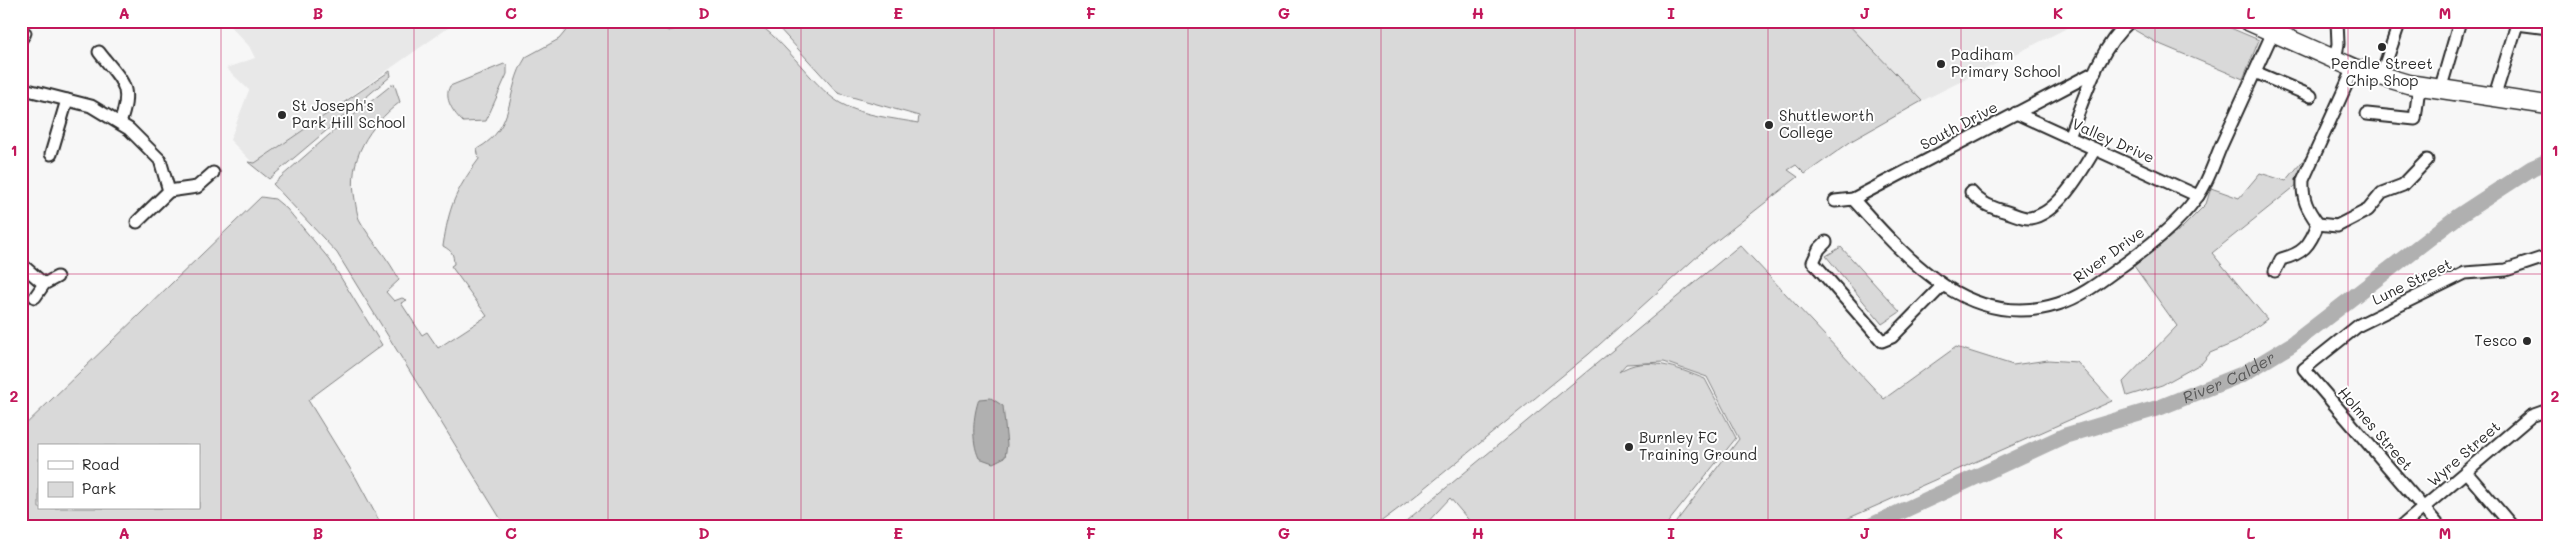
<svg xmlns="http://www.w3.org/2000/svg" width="2569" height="547" font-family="Mali,sans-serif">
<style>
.built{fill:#e8e8e8}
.green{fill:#d9d9d9;stroke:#828282;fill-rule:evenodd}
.water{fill:#b0b0b0;stroke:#7b7b7b}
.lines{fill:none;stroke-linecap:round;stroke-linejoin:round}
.river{stroke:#b0b0b0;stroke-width:16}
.minor-casing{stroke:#2b2b2b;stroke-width:15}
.primary-casing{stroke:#2b2b2b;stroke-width:21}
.minor{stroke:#fff;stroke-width:11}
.primary{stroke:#fff;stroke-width:18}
.grid{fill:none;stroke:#c2185b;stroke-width:1;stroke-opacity:0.55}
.poi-dot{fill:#2b2b2b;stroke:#fff;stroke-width:2}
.labels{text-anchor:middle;stroke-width:4;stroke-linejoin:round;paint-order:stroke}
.poi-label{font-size:15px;fill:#2b2b2b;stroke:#fff;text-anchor:start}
.street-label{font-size:15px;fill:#2b2b2b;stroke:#fff}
.water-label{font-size:16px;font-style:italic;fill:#5a5a5a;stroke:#fff}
.neatline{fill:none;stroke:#c2185b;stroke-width:2}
.grid-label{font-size:16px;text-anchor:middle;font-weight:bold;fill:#c2185b}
</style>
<rect width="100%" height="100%" fill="#f7f7f7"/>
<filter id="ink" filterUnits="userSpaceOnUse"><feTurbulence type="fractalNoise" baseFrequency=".02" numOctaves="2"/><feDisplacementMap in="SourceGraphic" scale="10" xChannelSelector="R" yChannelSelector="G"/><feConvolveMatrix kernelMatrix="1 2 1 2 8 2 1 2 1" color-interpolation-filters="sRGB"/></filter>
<g filter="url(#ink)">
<g class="built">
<path d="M225,21H458L254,164L230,140L249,90L226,68L255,58L249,46Z"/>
<path d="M1566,21H2081L1922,101L1853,140L1805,174L1796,165L1731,204Z"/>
</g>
<g class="green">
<path d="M574,21H656L668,31L677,29L685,21C701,21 736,17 750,21C777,28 812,87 840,103C863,116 893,118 918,123L919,116L838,93L778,27L770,21H1845L1922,101L1853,140L1805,174L1796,165L1788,170L1798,177L1701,253L1589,354L1414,497L1375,526H505L337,253L273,184L329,135L394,83L400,102C369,126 347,159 355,200C356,206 357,214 359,219C370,240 389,258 399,280L386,292L394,301L402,298L407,300L401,303L422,335L427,332L438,348L487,316L451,266L454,264C453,253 453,252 443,246C449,207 455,191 479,159L477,149C518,126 504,91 526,57L559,39Z"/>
<path d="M2142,21H2214L2259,40L2243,79L2157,43L2131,28Z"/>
<path d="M504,64L507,65V74L486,121L463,122C454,113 443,99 450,86Z"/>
<path d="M390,71L391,76L269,179L248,162L255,163Z"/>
<path d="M2310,152L2303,180L2212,253L2267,319L2236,342L2210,353L2202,363L2162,385L2127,396L2123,382L2177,326L2134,266L2183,227L2206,204L2211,188L2239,198L2260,173L2286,181Z"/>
<path d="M261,197L275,199L287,209L330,260L382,345L308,400L356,478L382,526H21V429ZM39,446H199V508H39Z"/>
<path d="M1740,245L1884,399L1956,347L2013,365L2048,360L2077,362L2112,401L1831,526H1673L1739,439L1707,377L1664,362L1626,364L1619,372C1645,354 1677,368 1705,379L1736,438L1665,526H1470L1472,524L1450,498L1424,526H1400Z"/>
<path d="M1841,247L1900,312L1882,324L1826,256Z"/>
</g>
<path class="water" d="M991,398L1003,406L1007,445L1005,457L993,463L979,458C971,441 973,416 979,399Z"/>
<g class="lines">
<path class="river" id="s1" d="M1870,526L2064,436L2161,407L2243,374L2291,345L2457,217L2532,168L2548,161"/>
<defs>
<g id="minor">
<path d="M2517,24L2548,28"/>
<path d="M21,39L25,33"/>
<path d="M99,52C121,81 134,85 120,123"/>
<path d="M2335,60L2338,44L2337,21"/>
<path d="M2255,72L2311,96"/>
<path d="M2381,76L2400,21"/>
<path d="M2440,90L2460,21"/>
<path d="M21,91L24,89L91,106L129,129L160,160L169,191L137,222"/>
<path d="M2494,98L2518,21"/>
<path d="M2016,113L2198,196"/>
<path d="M2367,114L2415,119L2419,87"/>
<path d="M2069,137C2085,97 2097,50 2130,21"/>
<path d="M51,154L67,100"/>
<path d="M169,191L197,187L213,173"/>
<path d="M1971,192C1981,204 1993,208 2007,212C2014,214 2023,219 2030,218C2058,214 2082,171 2095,149"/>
<path d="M1853,199C1906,258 1969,332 2058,304C2081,297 2100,282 2119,268C2147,248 2177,225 2197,197C2208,183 2214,162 2221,146C2238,108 2256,70 2273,32"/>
<path d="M1835,201L1853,199L2095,72"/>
<path d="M2318,224L2337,226L2368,210L2382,193L2403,185L2427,160"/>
<path d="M1826,242L1819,249L1813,262L1882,341L1892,337L1942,286"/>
<path d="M21,264L44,284"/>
<path d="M2275,271L2281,259C2303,254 2310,245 2318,224C2307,209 2302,199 2303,180L2354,68"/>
<path d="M35,297L44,284L57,277"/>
<path d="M2466,472L2512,526"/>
<path d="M2402,526L2531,416L2548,410"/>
<path d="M2439,526L2304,369L2359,325L2465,273L2506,270L2548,256"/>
</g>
<path id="primary" d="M2248,21L2354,68L2408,84L2548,105"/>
</defs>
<use href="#minor" class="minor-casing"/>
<use href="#primary" class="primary-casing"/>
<use href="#minor" class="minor"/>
<use href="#primary" class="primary"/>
</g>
</g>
<path class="grid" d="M221,21V526M414,21V526M608,21V526M801,21V526M994,21V526M1188,21V526M1381,21V526M1575,21V526M1768,21V526M1961,21V526M2155,21V526M2348,21V526M21,274H2548"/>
<g class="poi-dot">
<circle cx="2382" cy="47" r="5"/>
<circle cx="1941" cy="64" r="5"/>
<circle cx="282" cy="115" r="5"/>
<circle cx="1769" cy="125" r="5"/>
<circle cx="2527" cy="341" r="5"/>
<circle cx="1629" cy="447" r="5"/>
</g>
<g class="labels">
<g class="poi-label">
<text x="1951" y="60">Padiham<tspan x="1951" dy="17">Primary School</tspan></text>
<text x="2382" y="69" text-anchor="middle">Pendle Street<tspan x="2382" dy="17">Chip Shop</tspan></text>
<text x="292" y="111">St Joseph's<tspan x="292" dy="17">Park Hill School</tspan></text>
<text x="1779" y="121">Shuttleworth<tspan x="1779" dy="17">College</tspan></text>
<text x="2517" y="346" text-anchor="end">Tesco</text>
<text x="1639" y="443">Burnley FC<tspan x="1639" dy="17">Training Ground</tspan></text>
</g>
<g class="street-label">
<text transform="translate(1959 126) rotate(-28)" y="5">South Drive</text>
<text transform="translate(2113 141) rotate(24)" y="5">Valley Drive</text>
<text transform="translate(2109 255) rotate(-36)" y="5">River Drive</text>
<text transform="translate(2412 282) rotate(-26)" y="5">Lune Street</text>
<text transform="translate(2375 429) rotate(49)" y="5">Holmes Street</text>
<text transform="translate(2464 454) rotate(-41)" y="5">Wyre Street</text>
</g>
<g class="water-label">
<text dy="6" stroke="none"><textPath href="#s1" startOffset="389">River Calder</textPath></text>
</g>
</g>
<rect width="2569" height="547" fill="none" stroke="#fff" stroke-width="55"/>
<rect x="38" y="444" width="162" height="65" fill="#ffffff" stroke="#aaaaaa"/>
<rect x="48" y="461" width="25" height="8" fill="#ffffff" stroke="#aaaaaa"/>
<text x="82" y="470" font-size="15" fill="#2b2b2b">Road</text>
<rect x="48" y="482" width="25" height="15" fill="#d9d9d9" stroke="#aaaaaa"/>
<text x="82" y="494" font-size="15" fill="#2b2b2b">Park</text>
<rect x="28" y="28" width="2514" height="492" class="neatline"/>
<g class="grid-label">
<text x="124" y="19">A</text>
<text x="318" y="19">B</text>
<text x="511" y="19">C</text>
<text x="704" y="19">D</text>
<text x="898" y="19">E</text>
<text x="1091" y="19">F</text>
<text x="1284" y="19">G</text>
<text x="1478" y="19">H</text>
<text x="1671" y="19">I</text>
<text x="1865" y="19">J</text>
<text x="2058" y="19">K</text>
<text x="2251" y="19">L</text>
<text x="2445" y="19">M</text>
<text x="14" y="156">1</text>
<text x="2555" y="156">1</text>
<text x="14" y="402">2</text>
<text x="2555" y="402">2</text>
<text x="124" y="539">A</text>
<text x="318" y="539">B</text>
<text x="511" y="539">C</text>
<text x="704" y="539">D</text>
<text x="898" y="539">E</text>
<text x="1091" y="539">F</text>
<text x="1284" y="539">G</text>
<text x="1478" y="539">H</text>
<text x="1671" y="539">I</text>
<text x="1865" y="539">J</text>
<text x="2058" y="539">K</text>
<text x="2251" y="539">L</text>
<text x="2445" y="539">M</text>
</g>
</svg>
